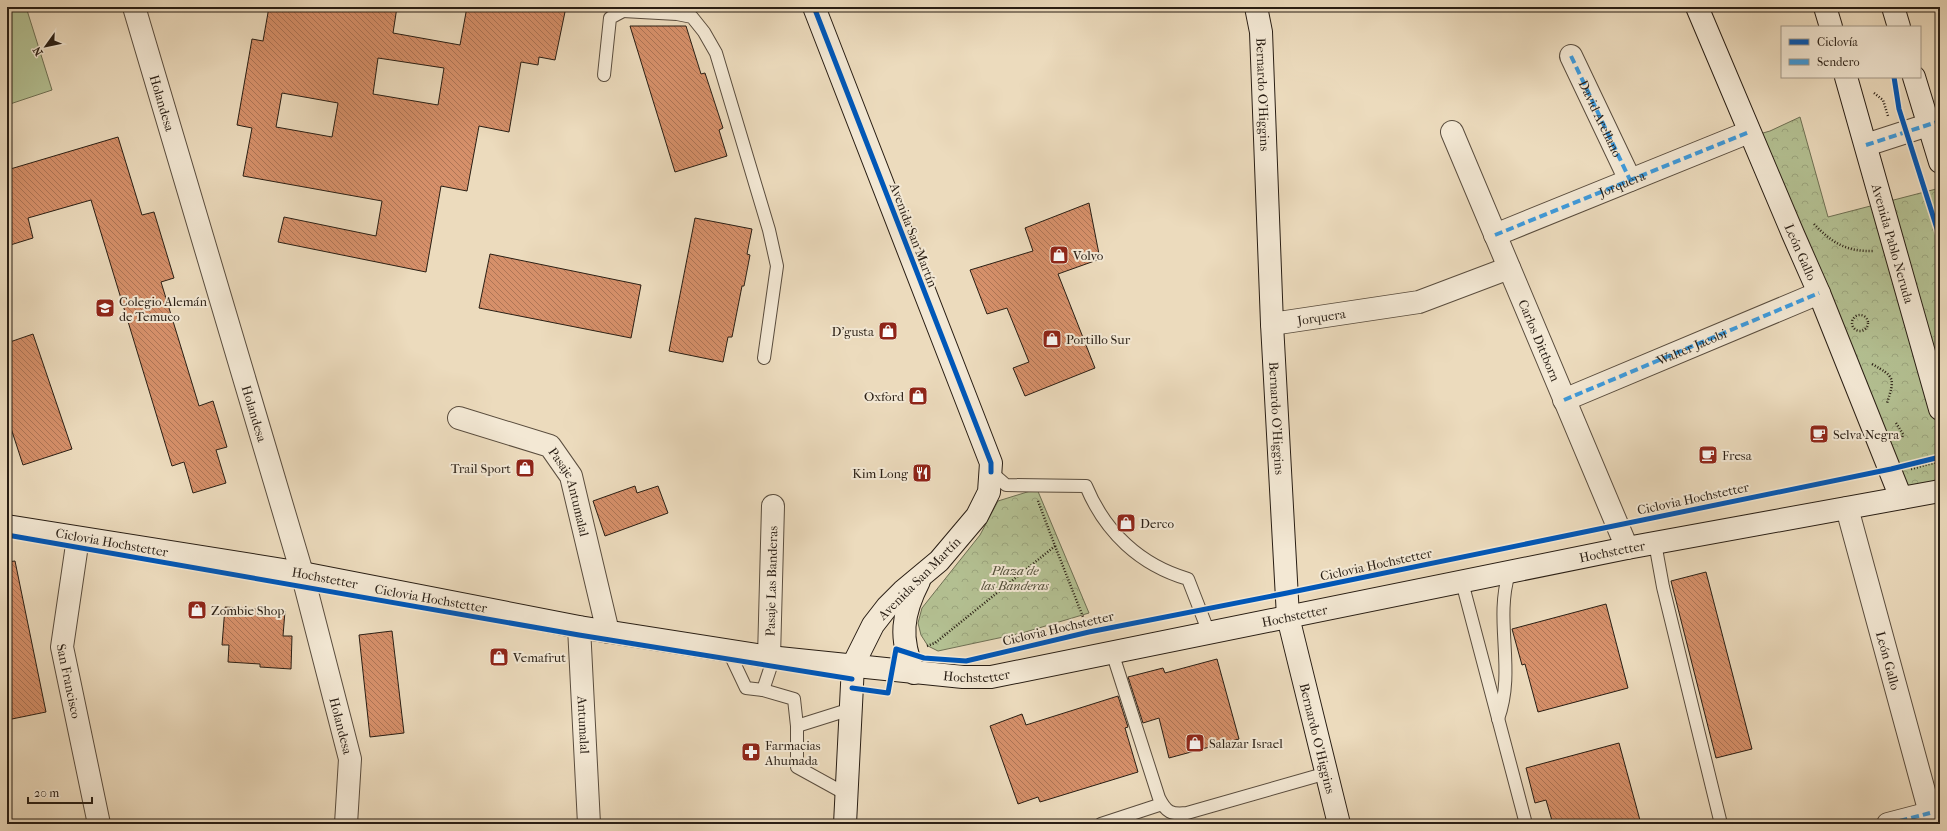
<svg xmlns="http://www.w3.org/2000/svg" width="1947" height="831" font-family="'IM FELL French Canon',serif">
<style>
.park{fill:url(#park-crowns);stroke:#6e7054}
.garden{fill:#b4c193;stroke:#6e7054}
.building{fill:url(#building-back-hatch);stroke:#291e14;fill-rule:evenodd}
.lines{fill:none;stroke-linecap:round;stroke-linejoin:round}
.lane-casing{stroke:#5a4d3e;stroke-width:14}
.street-casing{stroke:#5a4d3e;stroke-width:24}
.secondary-casing{stroke:#291e14;stroke-width:24}
.path{stroke:#291e14;stroke-width:2.5;stroke-dasharray:1 2;stroke-linecap:butt}
.lane{stroke:#f3e8d4;stroke-width:12}
.street{stroke:#f3e8d4;stroke-width:22}
.secondary{stroke:#f3e8d4;stroke-width:22}
.quiet{stroke:#3d9bde;stroke-width:4;stroke-dasharray:8 4;stroke-linecap:butt}
.cycleway-casing{stroke:#f3e8d4;stroke-width:8}
.cycleway{stroke:#0057b8;stroke-width:5}
.labels{text-anchor:middle;stroke-width:4;stroke-linejoin:round;paint-order:stroke}
.street-label{font-size:13px;fill:#291e14;stroke:#f3e8d4}
.poi-label{font-size:13px;fill:#291e14;stroke:#f3e8d4;text-anchor:start}
.park-label{font-size:13px;font-style:italic;fill:#534f3a;stroke:#f3e8d4}
</style>
<defs>
<pattern id="park-crowns" width="20" height="18" patternUnits="userSpaceOnUse"><rect width="20" height="18" fill="#b4c193"/><path d="M2 6a3 3 0 1 1 6 0M12 15a3 3 0 1 1 6 0" fill="none" stroke="#9ba57e"/></pattern>
<pattern id="building-back-hatch" width="6" height="6" patternUnits="userSpaceOnUse"><rect width="6" height="6" fill="#d6906a"/><path d="M-1 5l2 2M0 0l6 6M5-1l2 2" fill="none" stroke="#ae7556"/></pattern>
</defs>
<rect width="100%" height="100%" fill="#ecdbbd"/>
<filter id="stains"><feTurbulence type="fractalNoise" baseFrequency=".005" numOctaves="4"/><feColorMatrix values="0 0 0 0 .2 0 0 0 0 .09 0 0 0 0 .02 0 0 0 .5 -.17"/></filter>
<radialGradient id="worn" r=".72"><stop offset=".6" stop-color="#630" stop-opacity="0"/><stop offset="1" stop-color="#630" stop-opacity=".3"/></radialGradient>
<g class="park">
<path d="M1800,117L1828,217L1940,188V484L1904,489L1756,135L1770,131Z"/>
<path d="M1037,489L1089,613L1022,633L938,651L928,646L921,635L918,623L922,608L980,535L998,501Z"/>
</g>
<path class="garden" d="M7,7H26L52,90L7,105Z"/>
<g class="building">
<path d="M269,7H397L393,33L460,45L467,7H566L555,60L539,57L538,65L521,62L509,132L479,126L467,191L441,186L426,272L278,242L284,217L376,236L382,201L243,176L252,128L237,125L252,39L263,41ZM378,58L444,68L438,105L373,94ZM282,93L338,103L332,137L276,127Z"/>
<path d="M630,26H686L701,74L705,73L723,128L719,130L727,156L675,172Z"/>
<path d="M118,137L142,215L154,212L174,278L161,282L199,406L213,401L227,447L216,450L226,483L193,493L184,462L172,466L91,200L28,218L33,238L7,246V170Z"/>
<path d="M1089,203L1100,259L1058,274L1095,368L1025,396L1013,368L1029,362L1007,308L987,314L970,270L1033,251L1025,228Z"/>
<path d="M695,218L752,229L747,254L750,255L744,286H742L732,337H728L723,362L669,351Z"/>
<path d="M490,254L641,285L631,338L479,308Z"/>
<path d="M33,334L72,449L23,465L7,416V343Z"/>
<path d="M635,486L637,493L658,486L668,513L605,536L593,501Z"/>
<path d="M15,561L46,712L7,720V562Z"/>
<path d="M1706,572L1752,749L1716,758L1671,581Z"/>
<path d="M1606,604L1628,688L1538,712L1525,664L1522,665L1512,629Z"/>
<path d="M225,607L285,611L283,636H292L291,669L260,667V664L228,662L229,645H222Z"/>
<path d="M392,631L404,733L370,737L359,635Z"/>
<path d="M1217,659L1239,739L1169,758L1159,718L1143,723L1128,677L1163,668L1165,673Z"/>
<path d="M1118,696L1128,727L1125,728L1138,772L1040,802L1038,797L1018,804L990,726L1022,714L1026,725Z"/>
<path d="M1619,743L1641,824H1553L1546,800L1535,803L1526,768Z"/>
</g>
<g class="lines">
<defs>
<g id="lane">
<path d="M623,11L677,14L692,17L704,32L716,53L769,230L777,266L764,358"/>
<path d="M604,75L610,18L623,11V7"/>
<path d="M991,472L1006,485L1086,486C1105,532 1140,565 1188,579L1209,633"/>
<path d="M1655,543L1663,587L1721,824"/>
<path d="M1462,582L1526,824"/>
<path d="M728,650L746,688L763,690L794,699L797,726V767L846,794"/>
<path d="M1112,652L1159,798C1166,812 1171,815 1187,813L1327,773"/>
<path d="M763,690L771,666L776,657"/>
<path d="M1498,719C1516,669 1494,622 1509,573"/>
<path d="M797,726L851,709"/>
<path d="M1101,824L1162,804"/>
</g>
<g id="street">
<path id="s1" d="M134,7L302,573L350,759L346,824"/>
<path id="s2" d="M1571,56L1630,180"/>
<path id="s3" d="M1452,132L1627,548"/>
<path d="M1866,145L1940,121"/>
<path id="s4" d="M1495,235L1749,132"/>
<path id="s5" d="M1272,324L1419,302L1509,268"/>
<path d="M1564,400L1819,293"/>
<path id="s6" d="M459,418L550,446L571,476L608,632"/>
<path id="s7" d="M1847,508L1933,824"/>
<path id="s8" d="M78,538L62,647L99,824"/>
<path id="s9" d="M579,627L589,824"/>
<path id="s10" d="M769,657L773,506"/>
<path d="M1888,824L1930,813"/>
</g>
<g id="secondary">
<path d="M814,7L991,463L989,492L977,516L939,561L903,591L887,607L873,625L853,665L845,824"/>
<path id="s11" d="M1256,7L1261,32L1272,324L1288,617L1339,824"/>
<path id="s12" d="M1697,7L1793,234L1819,293L1901,498"/>
<path d="M1825,7L1831,27"/>
<path d="M1893,7L1899,27"/>
<path id="s13" d="M1846,77L1940,409"/>
<path d="M1914,77L1940,162"/>
<path id="s14" d="M7,526L302,573L579,627L769,657L963,677H991L1627,548L1940,491"/>
<path d="M914,673C899,638 902,614 919,581"/>
</g>
</defs>
<use href="#lane" class="lane-casing"/>
<use href="#street" class="street-casing"/>
<use href="#secondary" class="secondary-casing"/>
<g class="path">
<path d="M1874,93L1883,100L1888,116"/>
<path d="M1814,224C1832,243 1847,252 1874,251"/>
<circle cx="1860" cy="323" r="8"/>
<path d="M1872,364C1895,377 1895,378 1887,403"/>
<path d="M1896,423L1903,434L1902,438"/>
<path d="M1911,469L1937,462L1940,463"/>
<path d="M1055,546L1089,632"/>
<path d="M927,646L935,643L1055,546L1038,501"/>
</g>
<use href="#lane" class="lane"/>
<use href="#street" class="street"/>
<use href="#secondary" class="secondary"/>
<g class="quiet">
<path d="M1571,56L1630,180"/>
<path d="M1866,145L1940,121"/>
<path d="M1495,235L1749,132"/>
<path id="s15" d="M1564,400L1819,293"/>
<path d="M1888,824L1930,813"/>
</g>
<defs>
<g id="cycleway">
<path d="M814,7L991,463V472"/>
<path d="M1894,77L1899,109L1940,238"/>
<path d="M7,535L579,635L852,679"/>
<path d="M852,688L888,693L896,649L924,658L966,661L1089,632L1287,593L1891,469L1940,457"/>
</g>
</defs>
<use href="#cycleway" class="cycleway-casing"/>
<use href="#cycleway" class="cycleway"/>
</g>
<defs>
<symbol id="shop-square" viewBox="-11 -11 22 22"><rect x="-9" y="-9" width="18" height="18" rx="4" fill="#8f2418" stroke="#f3e8d4"/><path d="M-5-2.5h2.3a2.7 3.5 0 0 1 5.4 0H5L5.5 6h-11ZM-1.5-2.5h3a1.5 2.3 0 0 0-3 0Z" fill="#fff"/></symbol>
<symbol id="school-square" viewBox="-11 -11 22 22"><rect x="-9" y="-9" width="18" height="18" rx="4" fill="#8f2418" stroke="#f3e8d4"/><path d="M0-5L7-2L0 1L-7-2ZM-4 1L0 2.5L4 1V4Q0 6-4 4Z" fill="#fff"/></symbol>
<symbol id="cafe-square" viewBox="-11 -11 22 22"><rect x="-9" y="-9" width="18" height="18" rx="4" fill="#8f2418" stroke="#f3e8d4"/><path d="M-5.5-4.5H6V0H3Q3 3.5 0 3.5H-2.5Q-5.5 3.5-5.5 0ZM3-3.2v2h1.7v-2ZM-6 4.5H4V6H-6Z" fill="#fff"/></symbol>
<symbol id="restaurant-square" viewBox="-11 -11 22 22"><rect x="-9" y="-9" width="18" height="18" rx="4" fill="#8f2418" stroke="#f3e8d4"/><path d="M-5-6h1v4h1v-4h1v4h1v-4h1v5L-1.5 .5V6h-2V.5L-5-1ZM5-6V6H3V1.5H1.5Q1.5-4 5-6Z" fill="#fff"/></symbol>
<symbol id="pharmacy-square" viewBox="-11 -11 22 22"><rect x="-9" y="-9" width="18" height="18" rx="4" fill="#8f2418" stroke="#f3e8d4"/><path d="M-2-6h4v4h4v4h-4v4h-4v-4h-4v-4h4Z" fill="#fff"/></symbol>
</defs>
<g fill-rule="evenodd">
<use href="#shop-square" x="1048" y="244" width="22" height="22"/>
<use href="#school-square" x="94" y="297" width="22" height="22"/>
<use href="#shop-square" x="877" y="320" width="22" height="22"/>
<use href="#shop-square" x="1041" y="328" width="22" height="22"/>
<use href="#shop-square" x="907" y="385" width="22" height="22"/>
<use href="#cafe-square" x="1808" y="423" width="22" height="22"/>
<use href="#cafe-square" x="1697" y="444" width="22" height="22"/>
<use href="#shop-square" x="514" y="457" width="22" height="22"/>
<use href="#restaurant-square" x="911" y="462" width="22" height="22"/>
<use href="#shop-square" x="1115" y="512" width="22" height="22"/>
<use href="#shop-square" x="186" y="599" width="22" height="22"/>
<use href="#shop-square" x="488" y="646" width="22" height="22"/>
<use href="#shop-square" x="1184" y="732" width="22" height="22"/>
<use href="#pharmacy-square" x="740" y="741" width="22" height="22"/>
</g>
<g class="labels">
<g class="street-label">
<text dy="5" stroke="none"><textPath href="#s11" startOffset="88">Bernardo O'Higgins</textPath></text>
<text dy="5" stroke="none"><textPath href="#s1" startOffset="100">Holandesa</textPath></text>
<text dy="5" stroke="none"><textPath href="#s2" startOffset="69">David Arellano</textPath></text>
<text dy="5" stroke="none"><textPath href="#s4" startOffset="137">Jorquera</textPath></text>
<text transform="translate(914 235) rotate(69)" y="5">Avenida San Martín</text>
<text dy="5" stroke="none"><textPath href="#s13" startOffset="173">Avenida Pablo Neruda</textPath></text>
<text dy="5" stroke="none"><textPath href="#s12" startOffset="266">León Gallo</textPath></text>
<text dy="5" stroke="none"><textPath href="#s5" startOffset="50">Jorquera</textPath></text>
<text dy="5" stroke="none"><textPath href="#s3" startOffset="226">Carlos Dittborn</textPath></text>
<text dy="5" stroke="none"><textPath href="#s15" startOffset="138">Walter Jacobi</textPath></text>
<text dy="5" stroke="none"><textPath href="#s1" startOffset="424">Holandesa</textPath></text>
<text dy="5" stroke="none"><textPath href="#s11" startOffset="412">Bernardo O'Higgins</textPath></text>
<text dy="5" stroke="none"><textPath href="#s6" startOffset="146">Pasaje Antumalal</textPath></text>
<text transform="translate(1693 498) rotate(-12)" y="5">Ciclovia Hochstetter</text>
<text transform="translate(112 542) rotate(10)" y="5">Ciclovia Hochstetter</text>
<text dy="5" stroke="none"><textPath href="#s14" startOffset="1630">Hochstetter</textPath></text>
<text transform="translate(1376 564) rotate(-12)" y="5">Ciclovia Hochstetter</text>
<text dy="5" stroke="none"><textPath href="#s14" startOffset="322">Hochstetter</textPath></text>
<text transform="translate(919 578) rotate(-45)" y="5">Avenida San Martín</text>
<text dy="5" stroke="none"><textPath href="#s10" startOffset="76">Pasaje Las Banderas</textPath></text>
<text transform="translate(431 598) rotate(10)" y="5">Ciclovia Hochstetter</text>
<text dy="5" stroke="none"><textPath href="#s14" startOffset="1306">Hochstetter</textPath></text>
<text transform="translate(1058 628) rotate(-13)" y="5">Ciclovia Hochstetter</text>
<text dy="5" stroke="none"><textPath href="#s7" startOffset="158">León Gallo</textPath></text>
<text dy="5" stroke="none"><textPath href="#s14" startOffset="982">Hochstetter</textPath></text>
<text dy="5" stroke="none"><textPath href="#s8" startOffset="145">San Francisco</textPath></text>
<text dy="5" stroke="none"><textPath href="#s1" startOffset="748">Holandesa</textPath></text>
<text dy="5" stroke="none"><textPath href="#s9" startOffset="98">Antumalal</textPath></text>
<text dy="5" stroke="none"><textPath href="#s11" startOffset="736">Bernardo O'Higgins</textPath></text>
</g>
<g class="poi-label">
<text x="1073" y="260">Volvo</text>
<text x="119" y="306">Colegio Alemán<tspan x="119" dy="15">de Temuco</tspan></text>
<text x="874" y="336" text-anchor="end">D'gusta</text>
<text x="1066" y="344">Portillo Sur</text>
<text x="904" y="401" text-anchor="end">Oxford</text>
<text x="1833" y="439">Selva Negra</text>
<text x="1722" y="460">Fresa</text>
<text x="511" y="473" text-anchor="end">Trail Sport</text>
<text x="908" y="478" text-anchor="end">Kim Long</text>
<text x="1140" y="528">Derco</text>
<text x="211" y="615">Zombie Shop</text>
<text x="513" y="662">Vemafrut</text>
<text x="1209" y="748">Salazar Israel</text>
<text x="765" y="750">Farmacias<tspan x="765" dy="15">Ahumada</tspan></text>
</g>
<g class="park-label">
<text x="1015" y="575">Plaza de<tspan x="1015" dy="15">las Banderas</tspan></text>
</g>
</g>
<rect width="1947" height="831" fill="none" stroke="#ecdbbd" stroke-width="24"/>
<rect x="8" y="8" width="1931" height="815" fill="none" stroke="#291e14" stroke-width="2"/>
<rect x="12" y="12" width="1923" height="807" fill="none" stroke="#291e14"/>
<rect x="1781" y="26" width="140" height="52" fill="#f3e8d4" stroke="#a29787"/>
<rect x="1789" y="39" width="20" height="6" fill="#0057b8" stroke="#a29787"/>
<text x="1817" y="46" font-size="12" fill="#291e14">Ciclovía</text>
<rect x="1789" y="59" width="20" height="6" fill="#3d9bde" stroke="#a29787"/>
<text x="1817" y="66" font-size="12" fill="#291e14">Sendero</text>
<g transform="translate(46 46) rotate(237)" stroke="#f3e8d4" stroke-width="3" paint-order="stroke">
<path d="M0-3L7 15L0 10L-7 15Z" fill="#291e14"/>
<text y="-6" font-size="11" font-weight="bold" text-anchor="middle" fill="#291e14">N</text>
</g>
<path d="M28 797v6h64v-6" fill="none" stroke="#291e14" stroke-width="2"/>
<text x="34" y="797" font-size="12" fill="#291e14" stroke="#f3e8d4" stroke-width="3" paint-order="stroke">20 m</text>
<rect width="100%" height="100%" filter="url(#stains)"/>
<rect width="100%" height="100%" fill="url(#worn)"/>
</svg>
